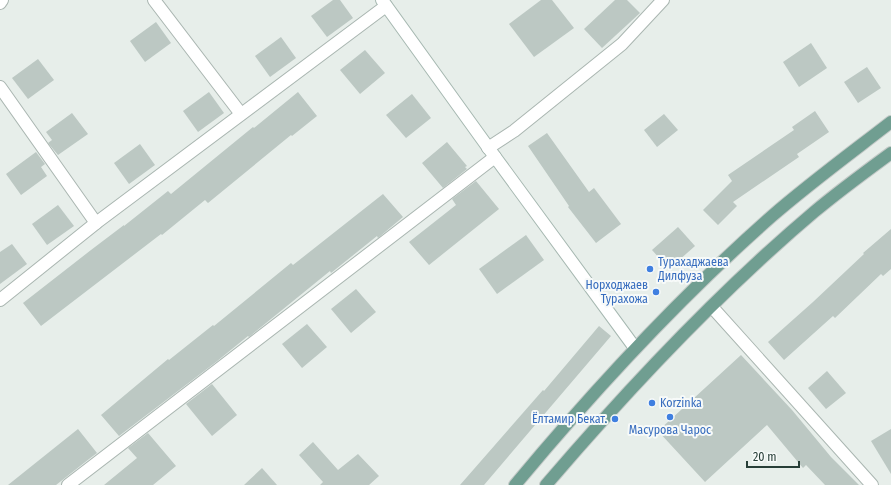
<svg xmlns="http://www.w3.org/2000/svg" width="891" height="485" font-family="'Fira Sans Condensed',sans-serif">
<style>
.building{fill:#bcc8c3}
.lines{fill:none;stroke-linecap:round;stroke-linejoin:round}
.street-casing{stroke:#aab6b1;stroke-width:14}
.secondary-casing{stroke:#a6b8b1;stroke-width:14}
.primary-casing{stroke:#c3c9c7;stroke-width:14}
.street{stroke:#fff;stroke-width:12}
.secondary{stroke:#fff;stroke-width:12}
.primary{stroke:#709e91;stroke-width:12}
.shop-dot{fill:#3f7fe0;stroke:#f7faf9;stroke-width:1.5}
.labels{text-anchor:middle;stroke-width:4;stroke-linejoin:round;paint-order:stroke}
.shop-label{font-size:12px;fill:#366cbe;stroke:#f7faf9;text-anchor:start}
</style>
<rect width="100%" height="100%" fill="#e7eeea"/>
<g class="building">
<path d="M333,0H340L353,18L327,37L311,16Z"/>
<path d="M541,0H552L574,28L534,57L509,24Z"/>
<path d="M615,0H627L640,13L602,48L584,29Z"/>
<path d="M156,22L171,43L145,62L130,41Z"/>
<path d="M281,37L296,58L270,77L255,56Z"/>
<path d="M811,43L827,68L799,87L783,62Z"/>
<path d="M365,50L385,73L360,94L340,70Z"/>
<path d="M38,59L54,80L28,99L12,78Z"/>
<path d="M867,67L881,88L858,103L844,82Z"/>
<path d="M209,92L224,113L198,132L183,111Z"/>
<path d="M298,92L317,116L292,136L291,135L208,203L205,200L162,235L161,234L41,326L23,303L91,250L124,225V226L168,191L171,194L253,127L254,128Z"/>
<path d="M412,94L431,118L406,138L386,115Z"/>
<path d="M815,111L829,132L797,154L799,157L733,202L737,206L718,225L703,210L732,181L728,175L794,130L792,127Z"/>
<path d="M72,113L88,134L58,155L48,143L52,140L46,132Z"/>
<path d="M664,114L678,130L657,147L644,130Z"/>
<path d="M547,133L589,192L594,188L621,224L596,243L568,207L569,206L528,146Z"/>
<path d="M447,142L467,166L465,167L467,169L443,188L422,163Z"/>
<path d="M140,144L155,165L129,184L114,163Z"/>
<path d="M36,152L45,164L41,167L47,176L21,195L6,174Z"/>
<path d="M476,181L499,209L429,265L409,242L456,205L452,199Z"/>
<path d="M383,194L403,217L378,238L377,236L331,273L330,271L255,332L249,337L248,336L216,362L119,436L101,415L168,359L169,360L213,325L214,326L291,263L293,265Z"/>
<path d="M58,205L74,226L47,245L32,224Z"/>
<path d="M678,227L695,246L669,269L652,250Z"/>
<path d="M891,229V269L883,276L881,274L835,318L833,316L784,360L768,342L813,302L864,254L863,253Z"/>
<path d="M526,235L544,260L497,294L479,269Z"/>
<path d="M12,244L27,264L0,284V252Z"/>
<path d="M356,289L376,312L351,333L331,309Z"/>
<path d="M307,324L327,347L302,368L282,344Z"/>
<path d="M599,326L611,336L484,485H460L543,390L544,391Z"/>
<path d="M741,355L792,410L831,457L859,485H825L806,465L803,468L767,425L705,482L658,431Z"/>
<path d="M827,371L846,393L826,409L808,388Z"/>
<path d="M212,384L237,415L212,436L186,404Z"/>
<path d="M78,429L97,453L89,459L56,485H8Z"/>
<path d="M891,429V474L871,441Z"/>
<path d="M148,433L176,466L153,485H104L137,458L128,448Z"/>
<path d="M313,442L338,470L358,454L379,476L369,485H320L323,482L299,455Z"/>
<path d="M262,468L277,485H244Z"/>
</g>
<g class="lines">
<defs>
<g id="street">
<path d="M154,0L241,114"/>
<path d="M0,3L2,0"/>
<path d="M0,87L96,223"/>
<path d="M488,148L514,131L622,44L663,0"/>
<path d="M0,300L96,223L386,6"/>
<path d="M712,307L872,485"/>
<path d="M68,485L495,157"/>
</g>
<path id="secondary" d="M382,0L495,157L635,348"/>
<g id="primary">
<path d="M515,485C594,390 679,298 772,216C810,183 851,153 891,122"/>
<path d="M546,485C629,388 717,294 814,212C839,191 865,172 891,153"/>
</g>
</defs>
<use href="#street" class="street-casing"/>
<use href="#secondary" class="secondary-casing"/>
<use href="#primary" class="primary-casing"/>
<use href="#street" class="street"/>
<use href="#secondary" class="secondary"/>
<use href="#primary" class="primary"/>
</g>
<g class="shop-dot">
<circle cx="650" cy="269" r="4"/>
<circle cx="656" cy="292" r="4"/>
<circle cx="652" cy="403" r="4"/>
<circle cx="670" cy="417" r="4"/>
<circle cx="615" cy="419" r="4"/>
</g>
<g class="labels">
<g class="shop-label">
<text x="658" y="266">Турахаджаева<tspan x="658" dy="14">Дилфуза</tspan></text>
<text x="648" y="289" text-anchor="end">Норходжаев<tspan x="648" dy="14">Турахожа</tspan></text>
<text x="660" y="407">Korzinka</text>
<text x="607" y="423" text-anchor="end">Ёлтамир Бекат.</text>
<text x="670" y="434" text-anchor="middle">Масурова Чарос</text>
</g>
</g>
<path d="M747 461v6h52v-6" fill="none" stroke="#273e37" stroke-width="2"/>
<text x="753" y="461" font-size="12" fill="#273e37" stroke="#f7faf9" stroke-width="3" paint-order="stroke">20 m</text>
</svg>
